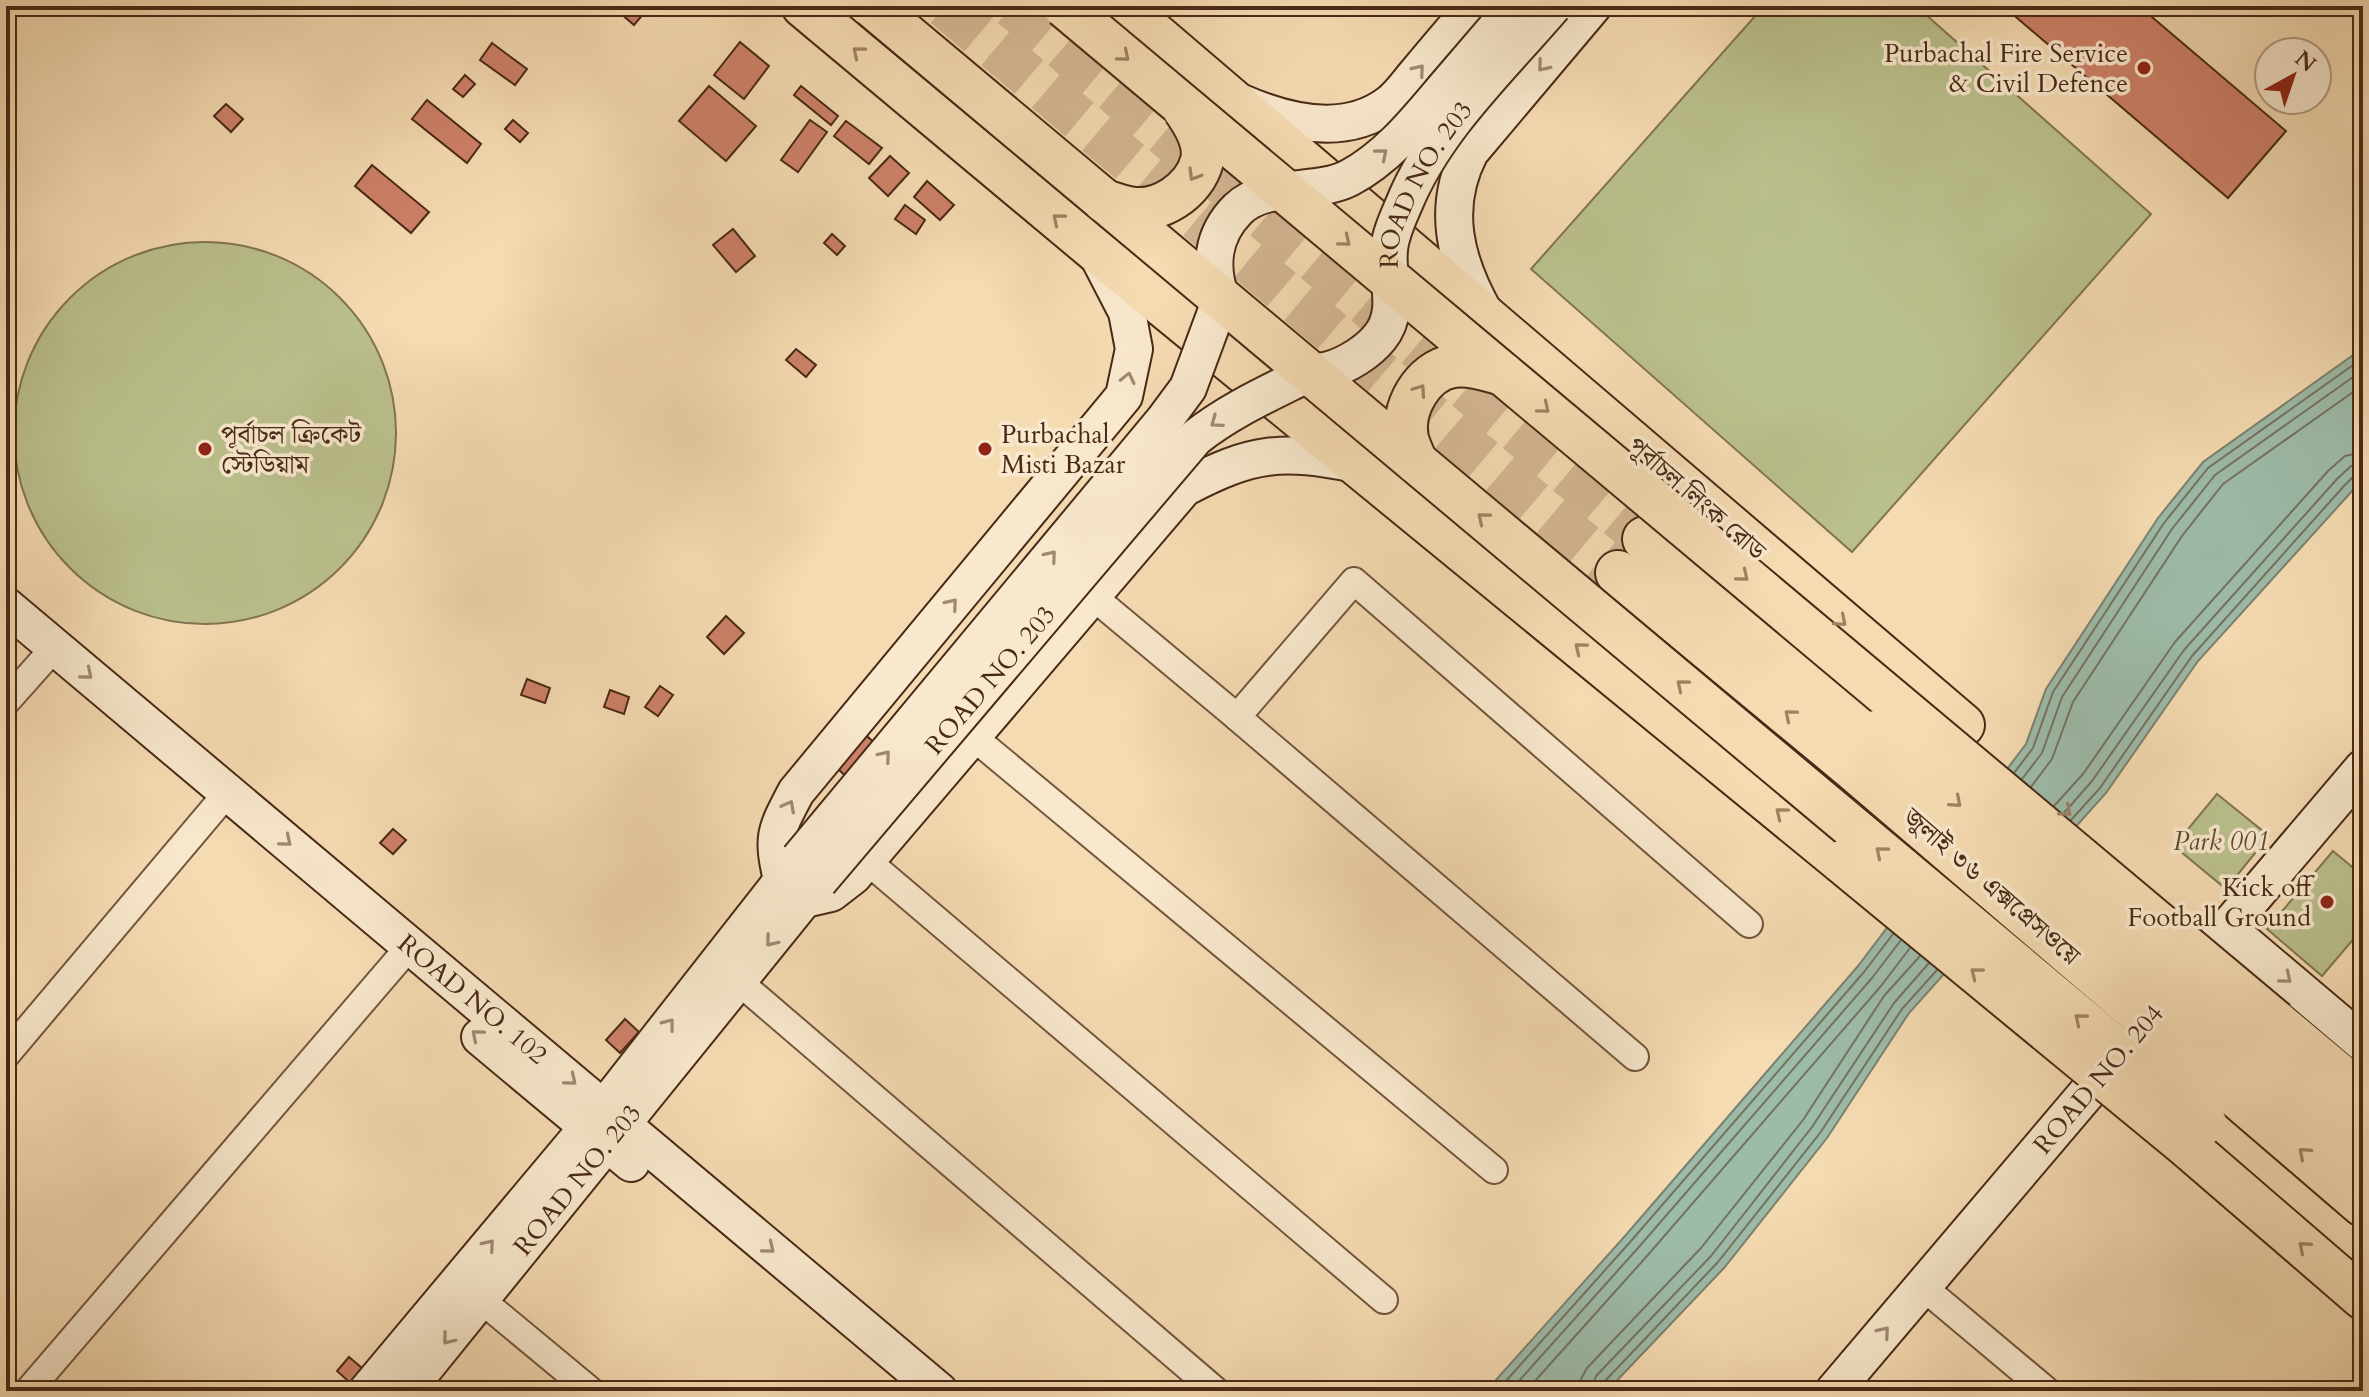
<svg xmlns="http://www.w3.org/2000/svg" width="2369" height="1397" font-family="Cardo,'Noto Serif Bengali',serif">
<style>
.green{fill:#bac08d;stroke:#827452;stroke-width:2}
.water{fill:#9dbba9;stroke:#7b816e;stroke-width:2}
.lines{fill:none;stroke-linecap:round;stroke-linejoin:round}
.shore{stroke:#737260;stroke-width:2}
.building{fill:#ce8169;stroke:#492916;stroke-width:2}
.highway-tunnel{stroke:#d3b793;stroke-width:44;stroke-dasharray:44 22;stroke-linecap:butt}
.street-casing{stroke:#74563d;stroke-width:30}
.secondary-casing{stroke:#492916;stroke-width:40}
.primary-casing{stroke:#492916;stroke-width:46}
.highway-casing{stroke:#492916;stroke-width:48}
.street{stroke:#f8e8cd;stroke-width:26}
.secondary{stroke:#f8e8cd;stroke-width:36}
.primary{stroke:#f5dbb2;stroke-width:42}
.highway{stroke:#f5dbb2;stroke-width:44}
.secondary-bridge-casing{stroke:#492916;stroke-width:40;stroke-linecap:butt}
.primary-bridge-casing{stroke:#492916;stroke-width:46;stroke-linecap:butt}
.highway-bridge-casing{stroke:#492916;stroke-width:48;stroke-linecap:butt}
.secondary-bridge{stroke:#f8e8cd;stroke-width:36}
.primary-bridge{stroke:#f5dbb2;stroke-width:42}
.highway-bridge{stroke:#f5dbb2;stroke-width:44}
.oneway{stroke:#9f8264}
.oneway2{stroke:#a08872}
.poi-dot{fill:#8f2418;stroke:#f8e8cd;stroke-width:3}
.labels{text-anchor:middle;stroke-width:7;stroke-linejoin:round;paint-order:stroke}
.poi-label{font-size:26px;fill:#492916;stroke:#f8e8cd;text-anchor:end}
.street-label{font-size:26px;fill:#492916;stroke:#f8e8cd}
.park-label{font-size:26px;font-style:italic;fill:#60472e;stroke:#f8e8cd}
</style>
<rect width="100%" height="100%" fill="#f5dbb2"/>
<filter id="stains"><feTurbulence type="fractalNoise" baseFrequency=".0025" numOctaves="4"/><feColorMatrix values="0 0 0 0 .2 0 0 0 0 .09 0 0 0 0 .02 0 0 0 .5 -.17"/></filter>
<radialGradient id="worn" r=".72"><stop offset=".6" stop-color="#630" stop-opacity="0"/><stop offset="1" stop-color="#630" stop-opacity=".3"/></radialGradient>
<g class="green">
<path d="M1764,6H1916L2151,214L1852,552L1531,269Z"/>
<circle cx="205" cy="433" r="191"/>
<path d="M2217,794L2269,836L2226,889L2174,846Z"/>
<path d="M2333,851L2363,876V928L2322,976L2267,929Z"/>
</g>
<path class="water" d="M2363,348V479L2198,661L2106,793L1909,1013L1827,1138L1724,1268L1607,1391H1486L1625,1236L1858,966L2026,744L2046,689L2158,518L2203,462Z"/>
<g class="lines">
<g class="shore">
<path d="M2014,773L2033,748L2053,692L2164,523L2208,468L2363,358"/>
<path d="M2022,779L2042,753L2062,697L2172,529L2215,475L2363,370"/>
<path d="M2031,787L2052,759L2073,702L2182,536L2223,484L2363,385"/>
<path d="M2054,806L2083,774L2175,642L2328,471L2345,456L2363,452"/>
<path d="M2063,814L2092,781L2184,650L2337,479L2351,466L2363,464"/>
<path d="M2071,820L2100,788L2192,656L2344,486L2355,475L2363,474"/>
<path d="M1497,1391L1631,1241L1864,972L1893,934"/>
<path d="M1510,1391L1638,1248L1872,978L1901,940"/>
<path d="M1526,1391L1647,1256L1881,986L1910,948"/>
<path d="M1579,1391L1581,1379L1587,1368L1701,1248L1803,1120L1884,996L1920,956"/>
<path d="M1591,1391L1596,1376L1711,1256L1812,1127L1894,1003L1929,963"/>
<path d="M1601,1391L1604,1382L1718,1262L1820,1133L1902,1009L1937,970"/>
</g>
</g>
<g class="building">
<path d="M612,6H650L634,25Z"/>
<path d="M2003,6H2139L2286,131L2228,198Z"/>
<path d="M740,42L769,66L744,99L714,75Z"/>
<path d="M492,43L527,69L515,85L480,60Z"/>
<path d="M465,75L475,84L463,97L453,89Z"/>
<path d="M709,86L756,126L726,161L679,121Z"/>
<path d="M801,86L838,116L831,125L794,95Z"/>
<path d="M427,100L481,144L467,163L412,119Z"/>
<path d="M226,104L243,119L231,132L214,116Z"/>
<path d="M513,120L528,133L520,142L505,129Z"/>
<path d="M810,120L827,132L798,172L781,160Z"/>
<path d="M846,121L882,148L869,164L834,136Z"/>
<path d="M890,156L909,173L888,196L869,178Z"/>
<path d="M372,165L429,212L411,233L355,186Z"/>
<path d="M927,181L954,205L940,220L914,197Z"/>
<path d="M905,205L925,220L916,234L895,219Z"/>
<path d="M733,229L755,256L736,272L713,245Z"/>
<path d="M832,234L845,246L837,255L824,243Z"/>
<path d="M796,349L816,365L806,377L786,360Z"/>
<path d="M726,616L744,633L724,654L707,637Z"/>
<path d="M527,679L550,688L545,703L521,695Z"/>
<path d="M660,686L673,695L658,716L645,707Z"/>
<path d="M610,690L629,697L624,714L604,707Z"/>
<path d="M859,729L877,745L848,778L831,763Z"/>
<path d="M393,829L406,840L393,854L380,843Z"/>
<path d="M625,1019L639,1032L620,1053L606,1040Z"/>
<path d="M349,1357L369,1374L357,1389L337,1371Z"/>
</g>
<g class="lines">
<g class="highway-tunnel">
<path d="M945,6L1618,573"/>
<path d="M1012,6L1645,539"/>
</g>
<defs>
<g id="street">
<path d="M1091,595L1237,717"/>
<path d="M6,702L55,647"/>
<path d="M972,736L1494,1170"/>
<path d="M866,860L1384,1300"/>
<path d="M738,981L1216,1391"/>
<path d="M6,1055L228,792"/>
<path d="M1635,1057L1237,717L1354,581L1749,924"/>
<path d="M1923,1287L2047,1391"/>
<path d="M480,1299L591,1391"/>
<path d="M28,1391L410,946"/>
</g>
<g id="secondary">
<path d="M1242,103C1288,123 1345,137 1389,104C1400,96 1409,82 1418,72C1436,50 1455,28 1474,6"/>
<path d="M1485,314C1455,261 1441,208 1470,152L1593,6"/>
<path id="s1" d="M6,606L939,1391"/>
<path d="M782,880C772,836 775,832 796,792L1124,396L1134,349L1127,312L1097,254"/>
<path d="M805,899L831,893L853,876L1184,488C1252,452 1281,449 1356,464"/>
<path d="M2227,928L2363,1043"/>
<path d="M2182,981L2363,768"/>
<path d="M480,1037L631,1163"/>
<path d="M367,1391L604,1108L796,863"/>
<path id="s2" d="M406,1391L818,882"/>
<path d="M1834,1391L2120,1054"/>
</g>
<g id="primary">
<path d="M803,6L1095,250L1842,862"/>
<path d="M1122,6L1963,725"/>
<path d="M2276,1022L2363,1095"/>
<path d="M2188,1147L2363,1298"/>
</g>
<g id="highway">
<path d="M1645,539L1876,733"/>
<path d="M1618,573L1850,765"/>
<path d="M2255,1057L2363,1148"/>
<path d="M2228,1088L2363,1204"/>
</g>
</defs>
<use href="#street" class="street-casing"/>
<use href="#secondary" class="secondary-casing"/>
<use href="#primary" class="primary-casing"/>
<use href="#highway" class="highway-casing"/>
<use href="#street" class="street"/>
<use href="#secondary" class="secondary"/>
<use href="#primary" class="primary"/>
<use href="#highway" class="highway"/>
<defs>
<g id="secondary-bridge">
<path d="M799,859L1165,419L1188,388L1221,299C1209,266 1212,235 1238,209C1266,182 1316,195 1349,178C1387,158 1416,122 1443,90C1467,62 1491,34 1515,6"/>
<path id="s3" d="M819,881L1195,438C1229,411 1267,394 1305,375C1313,372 1321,372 1329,370C1347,365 1368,352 1380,337C1401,311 1386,280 1389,250C1390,235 1398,218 1404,204C1435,128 1500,68 1553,6"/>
</g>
<g id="primary-bridge">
<path d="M872,6L2205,1123"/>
<path d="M1064,6L2276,1022"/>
<path d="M1104,201C1112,203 1121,207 1129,208C1159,214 1194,191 1202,161C1206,143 1194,123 1184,109"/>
<path d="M1416,462C1413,455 1409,446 1407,439C1401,409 1422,371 1453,366C1470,363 1488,370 1503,374"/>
<path d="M1842,862L2188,1147"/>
</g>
<g id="highway-bridge">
<path d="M1876,733L2255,1057"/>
<path d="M1850,765L2228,1088"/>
</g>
</defs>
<use href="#secondary-bridge" class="secondary-bridge-casing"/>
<use href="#primary-bridge" class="primary-bridge-casing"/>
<use href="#highway-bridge" class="highway-bridge-casing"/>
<use href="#secondary-bridge" class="secondary-bridge"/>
<use href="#primary-bridge" class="primary-bridge"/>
<use href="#highway-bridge" class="highway-bridge"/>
</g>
<defs><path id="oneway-chevron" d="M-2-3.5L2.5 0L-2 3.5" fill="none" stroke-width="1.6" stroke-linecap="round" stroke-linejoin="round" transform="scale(2)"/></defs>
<g class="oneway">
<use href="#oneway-chevron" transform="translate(858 52) rotate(-140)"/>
<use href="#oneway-chevron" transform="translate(1124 56) rotate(40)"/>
<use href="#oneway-chevron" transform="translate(1194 175) rotate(121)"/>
<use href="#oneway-chevron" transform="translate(1058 219) rotate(-140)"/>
<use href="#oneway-chevron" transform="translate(1345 241) rotate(40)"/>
<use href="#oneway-chevron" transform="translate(1420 390) rotate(-55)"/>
<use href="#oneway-chevron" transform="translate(1544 408) rotate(40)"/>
<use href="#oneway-chevron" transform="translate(1483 518) rotate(-140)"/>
<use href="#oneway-chevron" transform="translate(1743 576) rotate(40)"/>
<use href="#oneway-chevron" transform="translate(1841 621) rotate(41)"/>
<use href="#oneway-chevron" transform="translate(1580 648) rotate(-141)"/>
<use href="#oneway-chevron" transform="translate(1682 685) rotate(-140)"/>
<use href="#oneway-chevron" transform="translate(1790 715) rotate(-140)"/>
<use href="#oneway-chevron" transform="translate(1956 802) rotate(41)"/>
<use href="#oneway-chevron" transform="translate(2066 811) rotate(40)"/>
<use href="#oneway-chevron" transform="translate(1781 813) rotate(-141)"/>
<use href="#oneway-chevron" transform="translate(1881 852) rotate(-140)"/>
<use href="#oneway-chevron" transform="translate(1976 973) rotate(-141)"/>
<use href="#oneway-chevron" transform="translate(2080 1019) rotate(-140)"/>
<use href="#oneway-chevron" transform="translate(2304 1153) rotate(-139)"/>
<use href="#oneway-chevron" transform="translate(2304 1247) rotate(-139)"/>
</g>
<g class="oneway2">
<use href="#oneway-chevron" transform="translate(1543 66) rotate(130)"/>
<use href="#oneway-chevron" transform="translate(1419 70) rotate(-50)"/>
<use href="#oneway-chevron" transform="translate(1382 154) rotate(-40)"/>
<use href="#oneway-chevron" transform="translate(1128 378) rotate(-77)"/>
<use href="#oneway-chevron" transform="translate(1216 422) rotate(144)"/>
<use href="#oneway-chevron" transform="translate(1051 556) rotate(-50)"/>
<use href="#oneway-chevron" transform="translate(952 604) rotate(-50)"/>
<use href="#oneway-chevron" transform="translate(87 674) rotate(40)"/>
<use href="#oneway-chevron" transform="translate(885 756) rotate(-50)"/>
<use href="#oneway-chevron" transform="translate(789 806) rotate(-62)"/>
<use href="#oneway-chevron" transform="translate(286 841) rotate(40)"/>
<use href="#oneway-chevron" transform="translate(771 941) rotate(129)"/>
<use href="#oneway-chevron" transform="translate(2286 978) rotate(40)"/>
<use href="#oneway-chevron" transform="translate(669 1024) rotate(-52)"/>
<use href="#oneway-chevron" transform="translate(477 1035) rotate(-140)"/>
<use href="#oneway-chevron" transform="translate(571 1080) rotate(40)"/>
<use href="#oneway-chevron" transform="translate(489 1245) rotate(-50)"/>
<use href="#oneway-chevron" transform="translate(769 1248) rotate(40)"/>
<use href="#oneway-chevron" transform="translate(1884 1332) rotate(-50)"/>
<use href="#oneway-chevron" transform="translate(448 1339) rotate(129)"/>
</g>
<g class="poi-dot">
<circle cx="2144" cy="68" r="8"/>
<circle cx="205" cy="449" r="8"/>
<circle cx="985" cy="449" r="8"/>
<circle cx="2327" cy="902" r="8"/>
</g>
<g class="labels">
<g class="poi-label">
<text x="2128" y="62">Purbachal Fire Service<tspan x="2128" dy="30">&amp; Civil Defence</tspan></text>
<text x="221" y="443" text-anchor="start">পূর্বাচল ক্রিকেট<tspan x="221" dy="30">স্টেডিয়াম</tspan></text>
<text x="1001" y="443" text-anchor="start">Purbachal<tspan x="1001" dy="30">Misti Bazar</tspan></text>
<text x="2311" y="896">Kick off<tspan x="2311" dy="30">Football Ground</tspan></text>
</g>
<g class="street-label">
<text dy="9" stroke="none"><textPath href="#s3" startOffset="958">ROAD NO. 203</textPath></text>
<text transform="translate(1697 498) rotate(41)" y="9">পূর্বাচল লিংক রোড</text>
<text dy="9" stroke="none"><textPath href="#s3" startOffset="264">ROAD NO. 203</textPath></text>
<text transform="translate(1992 886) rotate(41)" y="9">জুলাই ৩৬ এক্সপ্রেসওয়ে</text>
<text dy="9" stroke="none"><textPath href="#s1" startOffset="610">ROAD NO. 102</textPath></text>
<text transform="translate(2098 1079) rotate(-50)" y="9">ROAD NO. 204</text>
<text dy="9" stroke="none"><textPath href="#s2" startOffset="272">ROAD NO. 203</textPath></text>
</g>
<g class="park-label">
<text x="2221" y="850">Park 001</text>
</g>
</g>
<rect width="2369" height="1397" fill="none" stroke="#f5dbb2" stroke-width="32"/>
<rect x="8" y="8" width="2353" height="1381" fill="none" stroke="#492916" stroke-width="4"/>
<rect x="16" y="16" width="2337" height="1365" fill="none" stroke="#492916" stroke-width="2"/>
<g transform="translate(2293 76) rotate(40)"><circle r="38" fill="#f8e8cd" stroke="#b29c84" stroke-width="2"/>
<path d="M0-6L14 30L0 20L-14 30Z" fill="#8f2418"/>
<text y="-12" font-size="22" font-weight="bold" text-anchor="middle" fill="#492916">N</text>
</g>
<rect width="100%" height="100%" filter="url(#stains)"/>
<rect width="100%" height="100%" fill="url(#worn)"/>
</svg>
